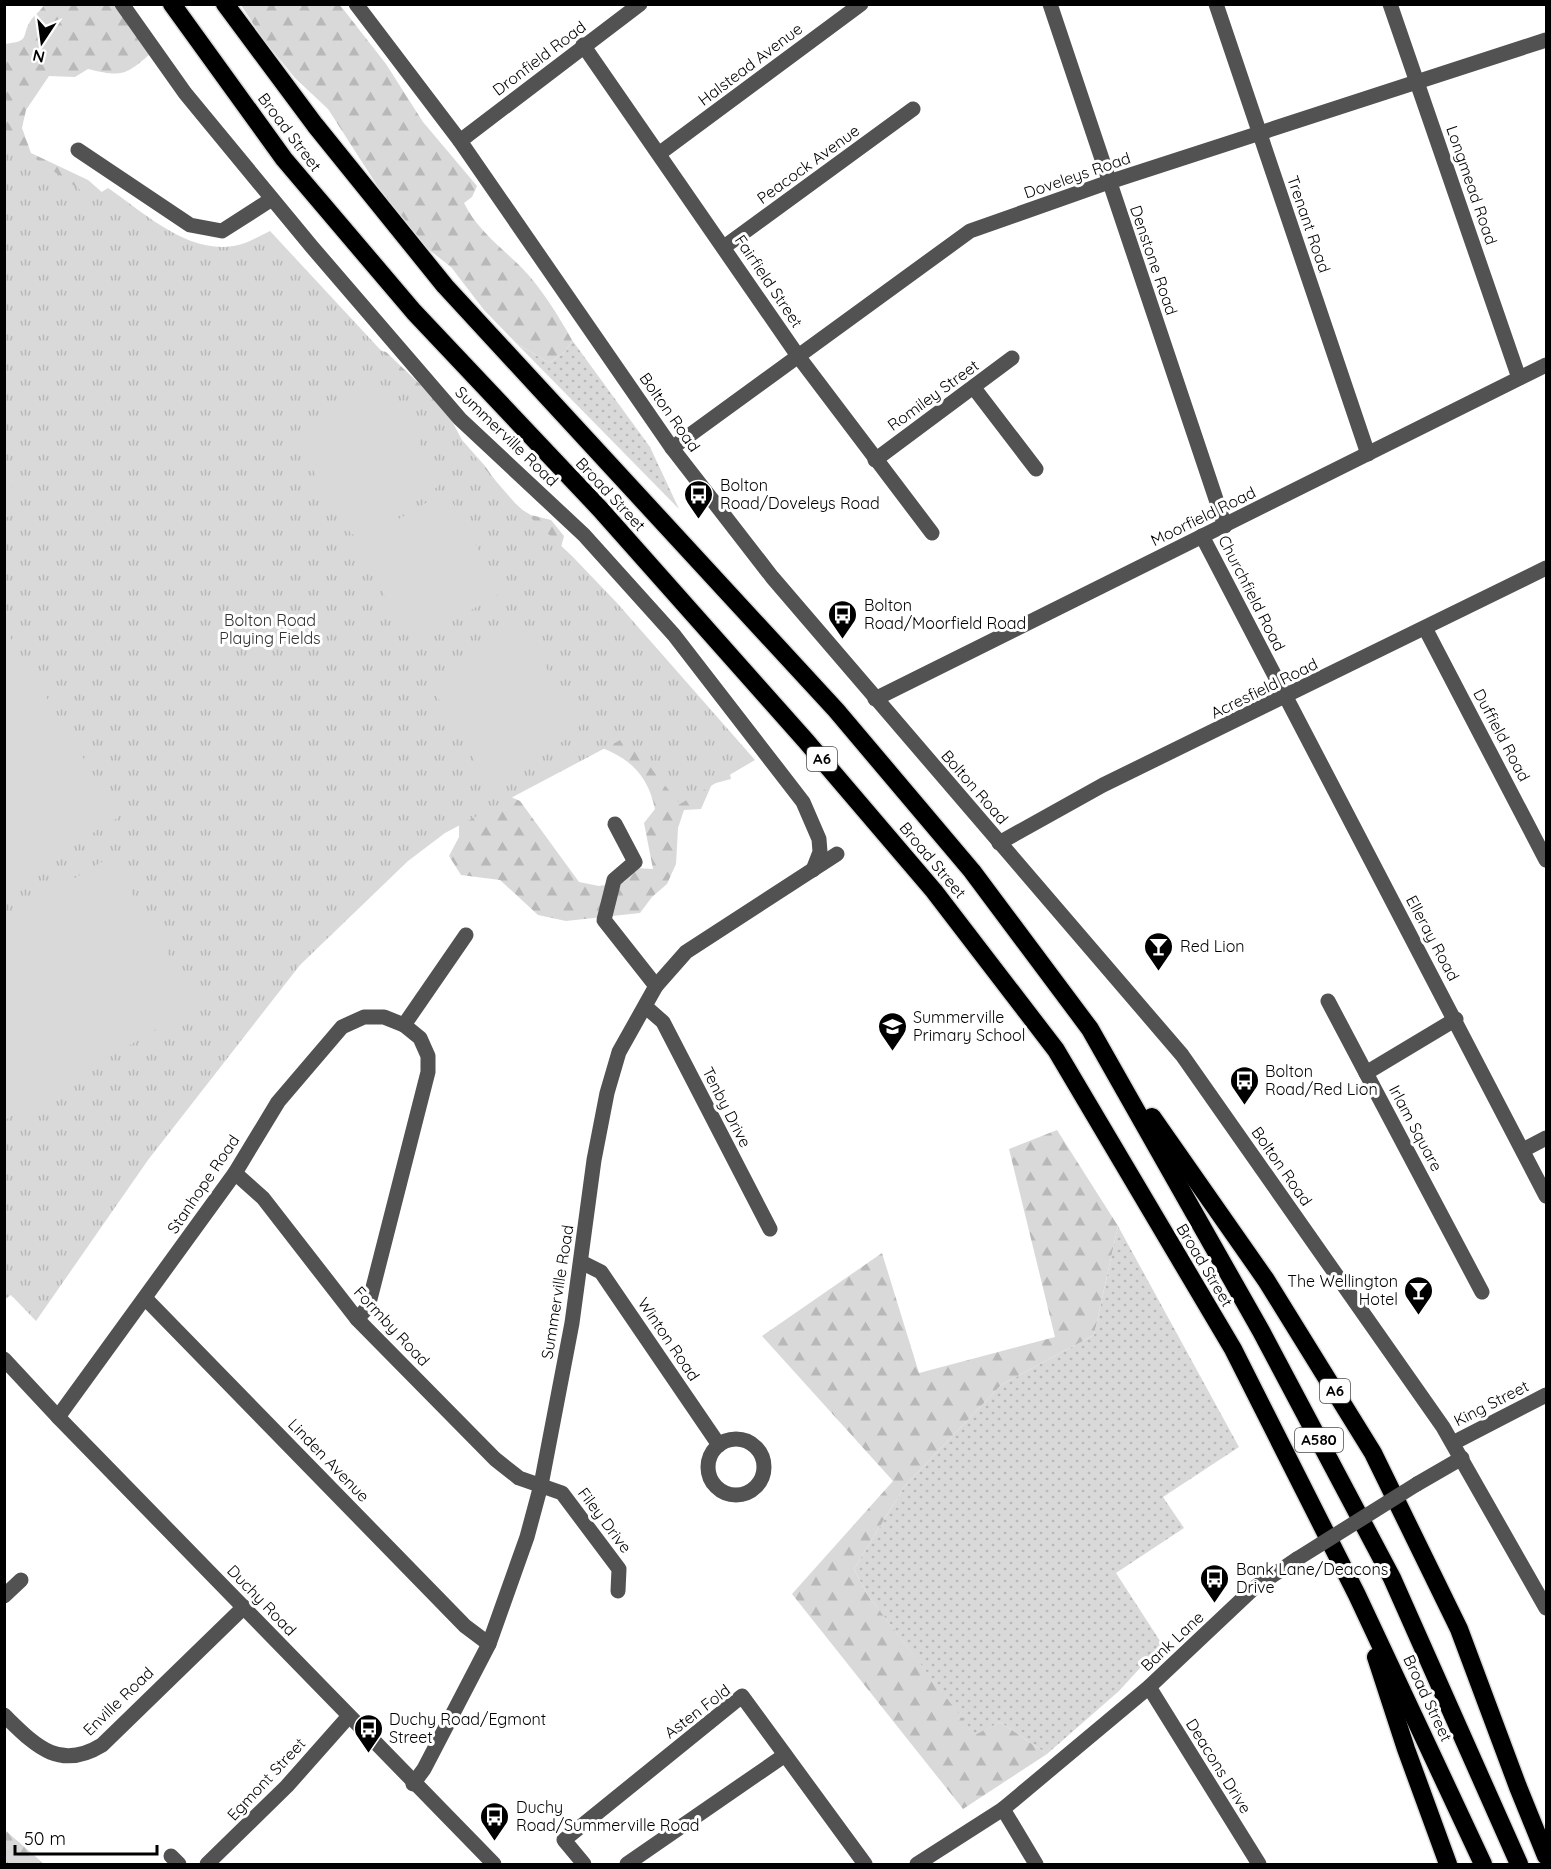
<svg xmlns="http://www.w3.org/2000/svg" width="1551" height="1869" font-family="Quicksand,sans-serif">
<style>
.grass{fill:url(#grass-dots)}
.forest{fill:url(#forest-firs)}
.park{fill:url(#park-tufts)}
.garden{fill:#d9d9d9}
.lines{fill:none;stroke-linecap:round;stroke-linejoin:round}
.highway-casing{stroke:#dbdbdb;stroke-width:21}
.minor{stroke:#525252;stroke-width:15}
.highway{stroke:#000;stroke-width:18}
.minor-bridge{stroke:#525252;stroke-width:15}
.labels{text-anchor:middle;stroke-width:6;stroke-linejoin:round;paint-order:stroke}
.shield{fill:#fff;stroke:#4c4c4c;stroke-width:1.5}
.shield-label{font-size:15px;font-weight:bold;fill:#000}
.street-label{font-size:16px;fill:#000;stroke:#fff}
.poi-label{font-size:16px;fill:#000;stroke:#fff;text-anchor:start}
.park-label{font-size:16px;fill:#303030;stroke:#fff}
</style>
<defs>
<pattern id="grass-dots" width="8" height="8" patternUnits="userSpaceOnUse" patternTransform="scale(1.5)"><rect width="8" height="8" fill="#d9d9d9"/><path d="M2 2h.1M6 6h.1" fill="none" stroke="#b8b8b8" stroke-width="1.8" stroke-linecap="round"/></pattern>
<pattern id="forest-firs" width="22" height="20" patternUnits="userSpaceOnUse" patternTransform="scale(1.5)"><rect width="22" height="20" fill="#d9d9d9"/><path d="M5 1l3.5 6h-7zM16 11l3.5 6h-7z" fill="#b8b8b8"/></pattern>
<pattern id="park-tufts" width="24" height="20" patternUnits="userSpaceOnUse" patternTransform="scale(1.5)"><rect width="24" height="20" fill="#d9d9d9"/><path d="M3 7l-1-3M5 7V3M7 7l1-3M15 17l-1-3M17 17v-4M19 17l1-3" fill="none" stroke="#b8b8b8"/></pattern>
</defs>
<rect width="100%" height="100%" fill="#fff"/>
<g class="grass">
<path d="M572,340L650,447L679,509L516,343L549,363L566,351Z"/>
<path d="M1118,1226L1239,1447L1163,1497L1184,1528L1116,1573L1162,1644L1119,1691L1047,1754L1000,1722L975,1736L867,1594L854,1569L904,1487L1001,1385L1094,1335Z"/>
</g>
<g class="forest">
<path d="M44,5H114L150,54C125,76 121,77 88,69L75,77L49,76L26,110L22,128L31,153L88,180L111,200L5,254L4,44C32,41 20,37 31,20C35,14 41,11 44,5Z"/>
<path d="M241,5H340L386,64L423,122L477,186L472,197L464,203C477,230 501,247 522,268C542,289 558,315 572,340L566,351L549,363L516,343L484,310L451,267L419,242L380,190L328,109L295,78L263,39Z"/>
<path d="M366,346L386,352L445,408L462,440L485,466L512,504L531,515L551,520L564,536L558,559L727,761L731,779L712,784L701,809L684,810L678,828L676,864L667,884L652,897L640,913L566,921L538,915L500,880L461,875L449,856L459,837V810L488,786L520,801L579,882L599,886L624,882L636,868L653,869L644,823L655,809C648,776 631,759 600,747Z"/>
<path d="M1057,1130L1118,1226L1094,1335L1001,1385L904,1487L854,1569L867,1594L975,1735L1000,1722L1047,1754L963,1809L792,1594L893,1481L762,1336L882,1253L919,1373L1055,1337L1009,1149Z"/>
<path d="M4,1830H5L44,1864H5Z"/>
</g>
<path class="park" d="M4,129L13,143L92,198L108,188C146,214 195,261 245,243C253,240 262,235 270,231L388,358L515,503L572,556L617,603L755,760L680,804L626,737L445,833L408,861L300,965L148,1160L36,1321L11,1295L4,1300Z"/>
<g class="garden">
<path d="M382,385L388,388L441,481L439,486L356,535L351,534L294,438L297,432Z"/>
<path d="M5,470L23,510L5,518H4Z"/>
<path d="M441,494H448L500,589L499,594L415,642L411,641L358,548L360,542Z"/>
<path d="M5,629L119,817L5,886H4Z"/>
<path d="M519,629L525,630L579,726L576,734L490,781L485,778L430,684V679Z"/>
<path d="M110,857L198,1004L5,1120V920Z"/>
</g>
<g class="lines">
<defs>
<g id="highway">
<path d="M172,4L284,159L414,312L600,509L806,741L934,891L1056,1050L1233,1349L1357,1595L1483,1864"/>
<path d="M225,4L315,125L445,286L836,710L972,871L1090,1029L1261,1331L1392,1578L1519,1864"/>
<path d="M1152,1117L1266,1280L1373,1453L1459,1629L1518,1787L1546,1856"/>
<path d="M1376,1657L1406,1749L1448,1864"/>
</g>
</defs>
<use href="#highway" class="highway-casing"/>
<g class="minor">
<path d="M122,4L185,93L312,247L460,419L584,535L674,635L803,802L819,839L820,852L813,870"/>
<path d="M356,4L460,141L672,448L772,577L1182,1055L1443,1427L1546,1608"/>
<path d="M1050,4L1225,526"/>
<path d="M1216,4L1368,454"/>
<path d="M1390,4L1519,378"/>
<path d="M583,45L798,356L932,533"/>
<path d="M460,141L640,4"/>
<path d="M78,150L190,225L222,231L272,199"/>
<path d="M660,153L861,4"/>
<path d="M724,247L913,109"/>
<path d="M974,388L1036,469"/>
<path d="M672,448L970,231L1109,182L1546,40"/>
<path d="M875,460L1012,358"/>
<path d="M1202,536L1546,1196"/>
<path d="M1425,628L1546,860"/>
<path d="M875,699L1546,365"/>
<path d="M615,824L635,862L614,880L604,920L656,986"/>
<path d="M999,843L1103,785L1546,568"/>
<path d="M1328,1001L1366,1073"/>
<path d="M646,1007L663,1022L770,1229"/>
<path d="M1456,1019L1366,1073L1482,1292"/>
<path d="M404,1025L466,935"/>
<path d="M1523,1150L1546,1138"/>
<path d="M235,1173L263,1198L357,1319L495,1459L519,1478L562,1493L619,1569L618,1591"/>
<path d="M581,1262L601,1272L719,1445"/>
<path d="M145,1298L465,1626L489,1644"/>
<path d="M4,1359L58,1417L494,1864"/>
<path d="M58,1417L235,1173L278,1102L342,1027L364,1017H384L404,1025L420,1038L428,1056V1072L368,1307L357,1319"/>
<circle cx="736" cy="1467" r="28"/>
<path d="M1453,1443L1546,1395"/>
<path d="M1417,1484L1462,1458"/>
<path d="M4,1596L21,1580"/>
<path d="M1149,1687L1259,1864"/>
<path d="M4,1715C34,1744 58,1772 102,1745L244,1607"/>
<path d="M413,1784L424,1769L489,1644L527,1537L541,1485L572,1323L594,1160L607,1093L619,1052L656,986L686,952L837,854"/>
<path d="M1003,1809L1036,1864"/>
<path d="M171,1856L179,1864"/>
<path d="M207,1864L287,1786L349,1716"/>
<path d="M584,1864L564,1840L742,1696L865,1864"/>
<path d="M627,1864L785,1755"/>
<path d="M917,1864L1003,1809L1149,1687L1254,1588L1297,1559"/>
</g>
<use href="#highway" class="highway"/>
<path class="minor-bridge" d="M1297,1559L1417,1484"/>
</g>
<defs>
<symbol id="bus-pin" viewBox="-11 -11 22 30"><path d="M0 17L-7.5 6A9.5 9.5 0 1 1 7.5 6Z" fill="#000" stroke="#fff"/><path d="M-5-6H5V4H4V6H2V4H-2V6H-4V4H-5ZM-3.5-4V0h7V-4ZM-3.5 1.2v1.5H-2V1.2ZM2 1.2v1.5H3.5V1.2Z" fill="#fff"/></symbol>
<symbol id="bar-pin" viewBox="-11 -11 22 30"><path d="M0 17L-7.5 6A9.5 9.5 0 1 1 7.5 6Z" fill="#000" stroke="#fff"/><path d="M-6-5H6L.8 .8V4.5H3.5V6h-7V4.5H-.8V.8Z" fill="#fff"/></symbol>
<symbol id="school-pin" viewBox="-11 -11 22 30"><path d="M0 17L-7.5 6A9.5 9.5 0 1 1 7.5 6Z" fill="#000" stroke="#fff"/><path d="M0-5L7-2L0 1L-7-2ZM-4 1L0 2.5L4 1V4Q0 6-4 4Z" fill="#fff"/></symbol>
</defs>
<g fill-rule="evenodd">
<use href="#bus-pin" x="682" y="478" width="33" height="45"/>
<use href="#bus-pin" x="826" y="598" width="33" height="45"/>
<use href="#bar-pin" x="1142" y="930" width="33" height="45"/>
<use href="#school-pin" x="876" y="1010" width="33" height="45"/>
<use href="#bus-pin" x="1228" y="1064" width="33" height="45"/>
<use href="#bar-pin" x="1402" y="1274" width="33" height="45"/>
<use href="#bus-pin" x="1198" y="1562" width="33" height="45"/>
<use href="#bus-pin" x="352" y="1712" width="33" height="45"/>
<use href="#bus-pin" x="478" y="1800" width="33" height="45"/>
</g>
<g class="labels">
<g class="shield">
<rect x="807" y="747" width="30" height="24" rx="4.5"/>
<rect x="1320" y="1379" width="30" height="24" rx="4.5"/>
<rect x="1295" y="1428" width="48" height="24" rx="4.5"/>
</g>
<g class="shield-label">
<text x="822" y="764">A6</text>
<text x="1335" y="1396">A6</text>
<text x="1319" y="1445">A580</text>
</g>
<g class="street-label">
<text transform="translate(539 58) rotate(-37)" y="6">Dronfield Road</text>
<text transform="translate(750 64) rotate(-37)" y="6">Halstead Avenue</text>
<text transform="translate(290 132) rotate(53)" y="6">Broad Street</text>
<text transform="translate(808 164) rotate(-36)" y="6">Peacock Avenue</text>
<text transform="translate(1077 175) rotate(-19)" y="6">Doveleys Road</text>
<text transform="translate(1472 185) rotate(71)" y="6">Longmead Road</text>
<text transform="translate(1309 224) rotate(71)" y="6">Trenant Road</text>
<text transform="translate(1154 260) rotate(71)" y="6">Denstone Road</text>
<text transform="translate(769 281) rotate(56)" y="6">Fairfield Street</text>
<text transform="translate(933 395) rotate(-36)" y="6">Romiley Street</text>
<text transform="translate(670 412) rotate(55)" y="6">Bolton Road</text>
<text transform="translate(507 436) rotate(44)" y="6">Summerville Road</text>
<text transform="translate(611 494) rotate(47)" y="6">Broad Street</text>
<text transform="translate(1203 516) rotate(-26)" y="6">Moorfield Road</text>
<text transform="translate(1252 593) rotate(63)" y="6">Churchfield Road</text>
<text transform="translate(1264 688) rotate(-26)" y="6">Acresfield Road</text>
<text transform="translate(1502 735) rotate(62)" y="6">Duffield Road</text>
<text transform="translate(975 787) rotate(49)" y="6">Bolton Road</text>
<text transform="translate(933 860) rotate(50)" y="6">Broad Street</text>
<text transform="translate(1433 938) rotate(62)" y="6">Elleray Road</text>
<text transform="translate(727 1107) rotate(63)" y="6">Tenby Drive</text>
<text transform="translate(1416 1128) rotate(62)" y="6">Irlam Square</text>
<text transform="translate(1282 1166) rotate(55)" y="6">Bolton Road</text>
<text transform="translate(203 1184) rotate(-56)" y="6">Stanhope Road</text>
<text transform="translate(1205 1265) rotate(59)" y="6">Broad Street</text>
<text transform="translate(557 1292) rotate(-81)" y="6">Summerville Road</text>
<text transform="translate(392 1326) rotate(47)" y="6">Formby Road</text>
<text transform="translate(669 1339) rotate(56)" y="6">Winton Road</text>
<text transform="translate(1491 1403) rotate(-27)" y="6">King Street</text>
<text transform="translate(329 1460) rotate(46)" y="6">Linden Avenue</text>
<text transform="translate(605 1520) rotate(53)" y="6">Filey Drive</text>
<text transform="translate(262 1600) rotate(46)" y="6">Duchy Road</text>
<text transform="translate(1172 1641) rotate(-43)" y="6">Bank Lane</text>
<text transform="translate(1428 1698) rotate(65)" y="6">Broad Street</text>
<text transform="translate(118 1701) rotate(-44)" y="6">Enville Road</text>
<text transform="translate(697 1711) rotate(-37)" y="6">Asten Fold</text>
<text transform="translate(1219 1766) rotate(58)" y="6">Deacons Drive</text>
<text transform="translate(266 1779) rotate(-47)" y="6">Egmont Street</text>
</g>
<g class="poi-label">
<text x="720" y="491">Bolton<tspan x="720" dy="18">Road/Doveleys Road</tspan></text>
<text x="864" y="611">Bolton<tspan x="864" dy="18">Road/Moorfield Road</tspan></text>
<text x="1180" y="952">Red Lion</text>
<text x="913" y="1023">Summerville<tspan x="913" dy="18">Primary School</tspan></text>
<text x="1265" y="1077">Bolton<tspan x="1265" dy="18">Road/Red Lion</tspan></text>
<text x="1398" y="1287" text-anchor="end">The Wellington<tspan x="1398" dy="18">Hotel</tspan></text>
<text x="1236" y="1575">Bank Lane/Deacons<tspan x="1236" dy="18">Drive</tspan></text>
<text x="389" y="1725">Duchy Road/Egmont<tspan x="389" dy="18">Street</tspan></text>
<text x="516" y="1813">Duchy<tspan x="516" dy="18">Road/Summerville Road</tspan></text>
</g>
<g class="park-label">
<text x="270" y="626">Bolton Road<tspan x="270" dy="18">Playing Fields</tspan></text>
</g>
</g>
<rect width="1551" height="1869" fill="none" stroke="#000000" stroke-width="12"/>
<g transform="translate(42 42) rotate(193)" stroke="#ffffff" stroke-width="4.5" paint-order="stroke">
<path d="M0-4.5L10 22L0 15L-10 22Z" fill="#000000"/>
<text y="-9" font-size="16" font-weight="bold" text-anchor="middle" fill="#000000">N</text>
</g>
<path d="M15 1845v9h142v-9" fill="none" stroke="#000000" stroke-width="3"/>
<text x="24" y="1845" font-size="18" fill="#000000" stroke="#ffffff" stroke-width="4.5" paint-order="stroke">50 m</text>
</svg>
